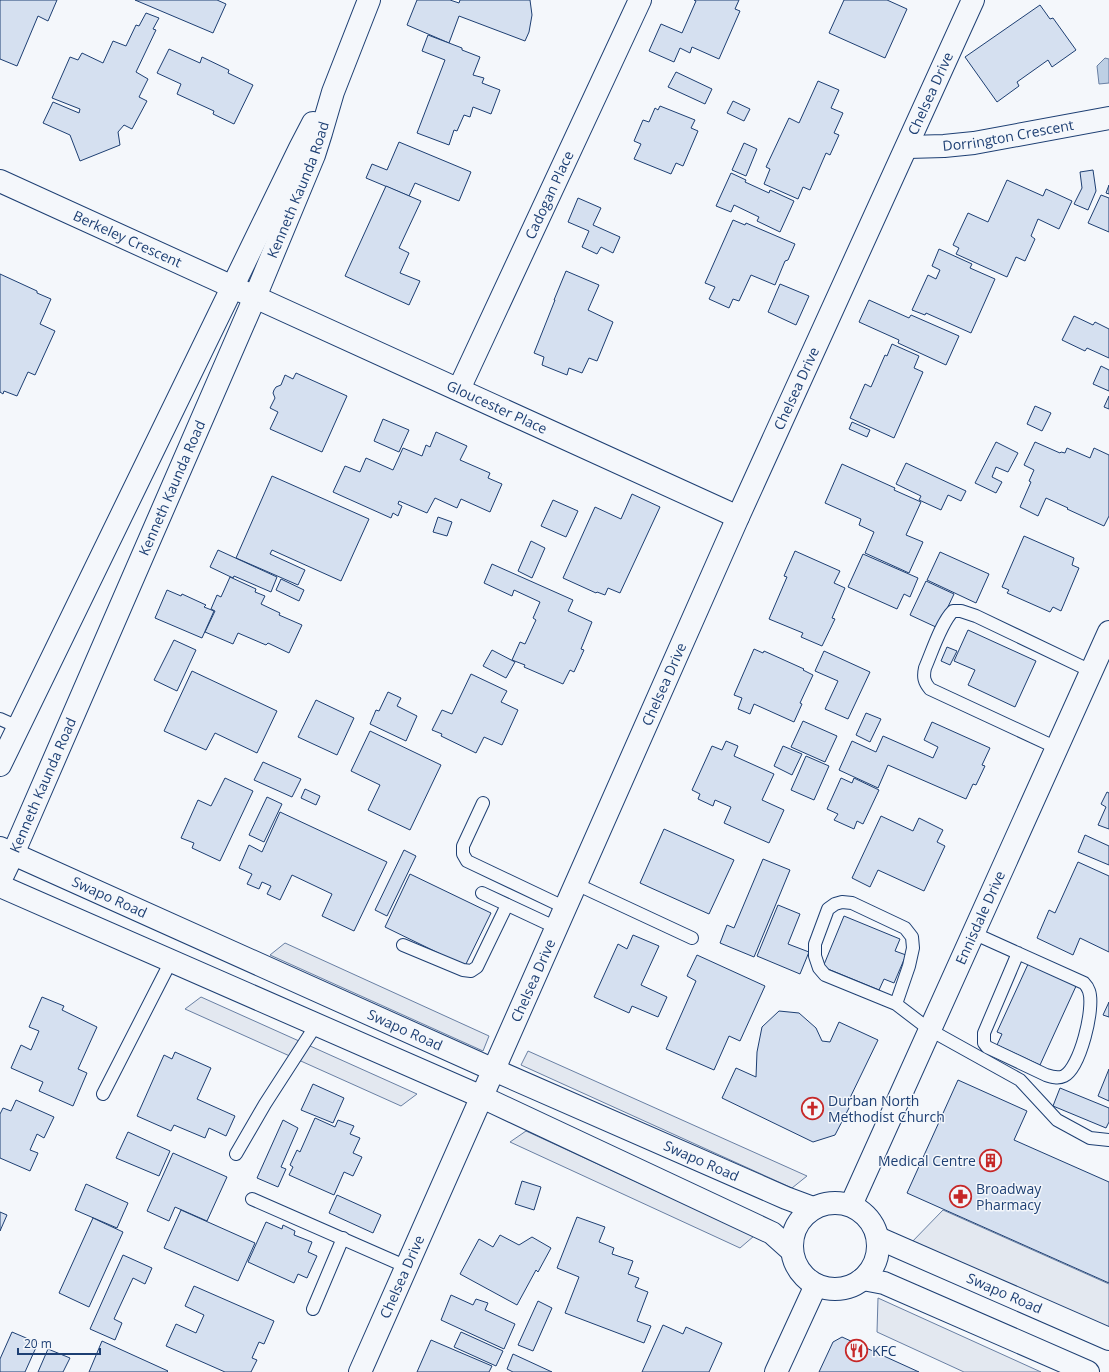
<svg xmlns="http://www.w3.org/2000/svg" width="1109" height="1372" font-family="'Open Sans',sans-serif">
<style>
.parking{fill:#e3e8f0;stroke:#687fa3}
.water{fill:#bed0e5;stroke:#687fa3}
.building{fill:#d5e0f0;stroke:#1d3f73}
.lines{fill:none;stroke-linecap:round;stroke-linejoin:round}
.lane-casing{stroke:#1d3f73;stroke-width:14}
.street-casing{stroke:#1d3f73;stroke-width:24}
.secondary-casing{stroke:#1d3f73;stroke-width:24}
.lane{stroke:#f4f7fb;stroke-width:12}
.street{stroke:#f4f7fb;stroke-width:22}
.secondary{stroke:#f4f7fb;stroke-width:22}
.labels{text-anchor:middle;stroke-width:3;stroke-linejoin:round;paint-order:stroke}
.street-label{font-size:14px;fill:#1d3f73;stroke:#f4f7fb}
.poi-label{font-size:14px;fill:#1d3f73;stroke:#f4f7fb;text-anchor:start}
</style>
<rect width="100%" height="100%" fill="#f4f7fb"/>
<g class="parking">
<path d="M285,943L489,1036L483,1051L270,955Z"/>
<path d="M201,997L417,1094L401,1106L185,1009Z"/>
<path d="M528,1051L807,1176L792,1188L521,1065Z"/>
<path d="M526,1131L754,1236L740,1248L510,1142Z"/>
<path d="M943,1210L1109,1284V1333L909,1245Z"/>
<path d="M878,1298L1041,1372H964L877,1332Z"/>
</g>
<path class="water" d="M1105,58L1109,59V83L1099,84L1097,66Z"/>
<g class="building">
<path d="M0,0H57L48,21L38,16L17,66L0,59Z"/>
<path d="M135,0H217L226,4L213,33Z"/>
<path d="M417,0H450L459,3L460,0H530L532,15L529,32L525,41L459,16L449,43L407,25Z"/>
<path d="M694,0H739L735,9L740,11L719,59L692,47L690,53L680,48L674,62L649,51L661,24L682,33L696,1Z"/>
<path d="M844,0H887L907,9L885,58L829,33Z"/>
<path d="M1040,5L1050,19L1053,18L1076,50L1052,67L1048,60L1017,82L1019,86L997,102L965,57Z"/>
<path d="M146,13L159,18L153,29L156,30L136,72L148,79L139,97L147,101L132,129L124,125L118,132L120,145L80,161L70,135L43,123L53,102L79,113L80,109L52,98L70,57L78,60L82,53L103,63L113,41L126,46L136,25L139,26Z"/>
<path d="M428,35L462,48V50L480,57L473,75L484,78L482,83L500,90L491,114L473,107L470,117L464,115L457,131L454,130L449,145L417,133L445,60L422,51Z"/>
<path d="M169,49L200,63L202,57L229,70L228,73L253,85L234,124L213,114L214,111L177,94L181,84L157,73Z"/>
<path d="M676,72L712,89L705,104L668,87Z"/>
<path d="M818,81L839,90L831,108L843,113L834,133L839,135L830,155L826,153L810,190L803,187L798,199L764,184L770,169L766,167L789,118L799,123Z"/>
<path d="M733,101L750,109L744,121L727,113Z"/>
<path d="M660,106L695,120L691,128L698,131L683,166L676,163L671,174L634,159L641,144L634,141L643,120L649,122L655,108L658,110Z"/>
<path d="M399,142L471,172L459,201L415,183L409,196L366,178L372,164L387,170Z"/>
<path d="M744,143L757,149L746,176L732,170Z"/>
<path d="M1093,170L1096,191L1088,210L1074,204L1082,188L1080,172Z"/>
<path d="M731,173L746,180L745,182L769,193L770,190L794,201L780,232L757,221L759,217L734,205L731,212L716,206Z"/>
<path d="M1007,180L1043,196L1046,189L1072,201L1059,229L1038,219L1031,236L1035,239L1025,261L1016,257L1007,277L956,254L959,248L953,245L968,213L988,222Z"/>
<path d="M1109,185V194L1106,193Z"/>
<path d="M386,186L421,201L399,248L409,253L400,273L420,281L409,305L345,276Z"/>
<path d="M1101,195L1109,198V232L1088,223Z"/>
<path d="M578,198L601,208L593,225L620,237L613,253L601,247L597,254L582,247L589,231L568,222Z"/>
<path d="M733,220L745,225L746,223L795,244L788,260L785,261L775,285L751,275L739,301L733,299L729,308L709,299L715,287L705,283Z"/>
<path d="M939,249L972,264L970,268L995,279L971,333L926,313L925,315L912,310L928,275L936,279L940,270L932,266Z"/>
<path d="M566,271L599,285L588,310L613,322L597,361L589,358L582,373L569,368L567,375L542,365L544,357L534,353L555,300H554Z"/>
<path d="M0,274L37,291V293L51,299L40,324L55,331L35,375L28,372L17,396L4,391L3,394L0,392Z"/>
<path d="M780,284L809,296L796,325L768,312Z"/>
<path d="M869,300L909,318L911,315L959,336L946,365L898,343L899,340L859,322Z"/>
<path d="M1074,316L1093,325L1095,322L1109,329V358L1087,348L1085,351L1062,340Z"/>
<path d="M892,344L919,356L914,368L923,372L894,438L850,418L865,384L871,387L885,355L887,356Z"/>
<path d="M1101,366L1109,370V391L1093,384Z"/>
<path d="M296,373L347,396L322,452L270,429L278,412L270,408L275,398L273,393L274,390L276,387L281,385L285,375L293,379Z"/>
<path d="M1109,396V409L1104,407Z"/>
<path d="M1035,406L1051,413L1042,431L1027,424Z"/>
<path d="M383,419L409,430L399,452L374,441Z"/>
<path d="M852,422L870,430L867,437L849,429Z"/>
<path d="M436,432L467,446L460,460L490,473L488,478L502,484L490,512L461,499L457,508L435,498L427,513L399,501L398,504L402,506L398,516L393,513L391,518L333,492L345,466L360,472L366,458L393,470L403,448L422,456L426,445L430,447Z"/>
<path d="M996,442L1018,453L1008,472L996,467L992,477L1002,482L996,493L975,483Z"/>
<path d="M1035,442L1060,453L1061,452L1065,453L1067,448L1090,458L1094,448L1109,455V516L1104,526L1067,509L1068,508L1046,498L1038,516L1020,507L1031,482L1029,481L1034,470L1024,465Z"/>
<path d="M906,463L966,491L961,501L948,495L941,510L919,500L921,496L896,484Z"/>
<path d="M842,464L895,488L894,490L921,502L906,535L923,542L909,573L865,553L874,532L859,525L861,519L825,503Z"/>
<path d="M272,476L369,519L341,581L272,550L270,554L305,570L298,585L236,558Z"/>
<path d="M632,494L660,507L620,593L608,588L605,595L597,592L596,593L563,578L595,507L621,519Z"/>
<path d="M553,500L578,511L566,537L541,526Z"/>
<path d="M438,517L452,522L447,536L433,532Z"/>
<path d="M1024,536L1074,558L1072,565L1079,568L1061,611L1053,607L1050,612L1007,593L1009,590L1002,587Z"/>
<path d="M531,541L545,548L532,578L518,571Z"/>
<path d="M218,550L277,577L271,592L234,576L233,578L210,567Z"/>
<path d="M795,551L840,571L834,583L845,588L832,618L835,619L822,646L801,637L803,633L769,619L787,577L784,576Z"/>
<path d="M940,552L989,574L976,603L927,580Z"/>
<path d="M863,554L918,578L910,597L904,594L897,609L848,587Z"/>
<path d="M492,564L573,600L568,611L592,622L581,649L584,650L574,672L570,670L563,684L524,667L525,665L512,660L520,642L525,644L536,620L533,618L540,602L514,590L512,596L484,583Z"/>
<path d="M230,577L256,589L255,592L265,596L261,604L280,613L279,615L302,625L289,653L268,643L266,645L238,633L233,644L205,632L215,611L211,609L217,595L221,597Z"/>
<path d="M281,579L304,590L299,601L276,590Z"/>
<path d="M926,581L954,594L938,628L910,615Z"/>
<path d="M167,590L181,596L182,594L206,605L204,607L214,611L202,638L155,618Z"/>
<path d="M968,630L1036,661L1015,707L968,685L975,670L954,661Z"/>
<path d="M174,640L196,650L177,691L154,680Z"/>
<path d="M947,647L957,651L950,665L941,661Z"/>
<path d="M754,649L763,653L764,651L804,669L803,670L813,675L800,703L802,704L794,722L754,704L750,714L738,709L742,698L734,695Z"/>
<path d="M492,650L515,662L506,678L483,666Z"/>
<path d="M824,651L870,672L848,719L825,709L838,681L815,671Z"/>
<path d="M192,671L277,711L257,753L215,733L206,750L164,731Z"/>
<path d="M471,674L507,691L501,702L518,710L502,745L484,737L476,753L441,736L442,734L432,730L442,710L452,714Z"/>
<path d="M388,692L401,698L397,706L417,716L406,741L370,724L376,710L379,711Z"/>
<path d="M316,700L354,718L337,755L298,737Z"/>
<path d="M866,713L881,719L870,742L856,735Z"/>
<path d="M803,721L837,736L825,762L791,747Z"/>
<path d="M932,722L990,748L982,765L985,766L976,785L973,784L966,799L888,765L878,788L839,770L852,741L876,752L883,736L933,758L938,747L924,740Z"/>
<path d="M370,731L441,765L410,830L368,810L380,785L351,771Z"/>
<path d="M726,741L738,746L734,756L774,774L762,800L784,810L769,843L724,823L731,807L715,800L713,806L698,799L700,794L692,790L712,746L722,750Z"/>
<path d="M783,746L802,754L792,775L774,766Z"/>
<path d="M806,756L829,766L814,800L791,790Z"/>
<path d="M263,762L301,779L292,797L254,780Z"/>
<path d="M225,778L253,791L220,861L192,848L194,843L181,838L198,800L211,806Z"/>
<path d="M841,778L852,783L854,778L879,790L863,824L857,821L854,829L834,820L838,814L827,809Z"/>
<path d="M305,789L320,796L316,805L301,798Z"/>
<path d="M1107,792L1109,793V829L1098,825L1106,807L1101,804Z"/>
<path d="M267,797L282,804L264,842L249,835Z"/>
<path d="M280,812L387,862L354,931L322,916L332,894L292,875L280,900L267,894L271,886L262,882L259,889L247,884L252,874L239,868L249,845L262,852Z"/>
<path d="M881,816L913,831L919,818L943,830L937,842L945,846L924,891L878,870L870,887L852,878Z"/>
<path d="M664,829L734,860L709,914L640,883Z"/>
<path d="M1085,835L1109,846V865L1078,852Z"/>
<path d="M404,850L416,856L387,916L375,910Z"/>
<path d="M763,859L790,870L754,957L720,943L727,925L734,928Z"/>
<path d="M1078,862L1109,876V952L1080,938L1073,955L1037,938L1049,910L1055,913Z"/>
<path d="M410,874L491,913L465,966L385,927Z"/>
<path d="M778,905L800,914L788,944L809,952L800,974L757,956Z"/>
<path d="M844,916L900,939L895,951L906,955L894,983L884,979L879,990L823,967Z"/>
<path d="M633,935L659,946L641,985L667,997L658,1017L632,1006L629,1013L594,997L618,944L627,949Z"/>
<path d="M697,955L765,986L740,1041L729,1036L714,1070L666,1049L696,981L687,976Z"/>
<path d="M1029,962L1077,984L1040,1065L997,1045L1002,1034L997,1032Z"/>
<path d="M42,997L64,1006L62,1010L97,1027L78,1069L87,1073L73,1106L39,1091L43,1082L11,1068L21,1045L31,1050L39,1031L29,1027Z"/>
<path d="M1109,1002V1017L1103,1015Z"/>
<path d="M779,1011L799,1013L816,1028L822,1041L830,1042L839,1022L878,1040L847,1104L849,1108L835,1135L813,1142L722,1098L736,1068L756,1077L757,1052L762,1027Z"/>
<path d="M175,1052L211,1068L197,1099L235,1116L226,1136L209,1128L205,1138L174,1125L171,1131L137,1116L164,1055L172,1059Z"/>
<path d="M1109,1069V1101L1098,1096Z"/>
<path d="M958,1080L1027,1111L1014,1140L1109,1182V1283L907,1193Z"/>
<path d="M313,1084L344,1098L333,1123L301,1110Z"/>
<path d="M1060,1088L1109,1108V1122L1106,1128L1053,1106Z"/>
<path d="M16,1100L54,1117L44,1138L37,1134L30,1150L38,1153L30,1171L0,1158V1114L3,1108L11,1111Z"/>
<path d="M315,1118L335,1127L338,1120L354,1126L350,1134L360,1138L353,1153L362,1157L353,1176L344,1172L334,1195L289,1175L293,1167L290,1165L297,1150L300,1152Z"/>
<path d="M283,1120L298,1128L281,1167L286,1169L278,1187L257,1178Z"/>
<path d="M128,1132L170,1151L159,1176L116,1158Z"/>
<path d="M173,1153L227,1177L207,1221L175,1207L169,1221L147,1211Z"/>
<path d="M522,1181L541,1187L534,1210L515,1204Z"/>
<path d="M86,1184L128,1203L117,1228L75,1210Z"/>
<path d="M337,1195L381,1215L373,1233L329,1213Z"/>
<path d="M181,1210L255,1243L238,1281L164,1248Z"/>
<path d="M0,1212L7,1215L0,1231Z"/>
<path d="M577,1217L605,1227L599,1242L614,1248L612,1254L633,1261L628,1274L639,1278L635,1287L648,1292L637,1321L651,1326L644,1343L565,1313L579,1277L557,1268Z"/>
<path d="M93,1218L123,1232L89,1307L59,1293Z"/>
<path d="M266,1222L282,1229L283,1225L295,1231L294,1235L312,1242L308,1252L317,1256L307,1278L298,1274L294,1283L248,1262Z"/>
<path d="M500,1235L519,1245L532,1237L551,1248L538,1272L536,1270L517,1305L460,1274L479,1239L493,1247Z"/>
<path d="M123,1255L152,1268L145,1284L133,1278L114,1319L122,1323L115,1340L90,1329Z"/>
<path d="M194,1286L274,1321L264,1344L259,1342L252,1358L257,1360L251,1372H225L166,1346L176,1324L196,1333L204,1315L185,1306Z"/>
<path d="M451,1295L473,1305L476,1299L488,1303L485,1310L515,1324L504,1349L441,1320Z"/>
<path d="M538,1301L552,1308L533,1351L518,1345Z"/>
<path d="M663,1325L683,1334L686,1327L722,1343L709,1372H642Z"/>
<path d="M12,1332L38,1343L25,1372H0V1359Z"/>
<path d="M461,1332L503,1351L496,1366L454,1347Z"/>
<path d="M842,1337L919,1372H819L833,1342Z"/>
<path d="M431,1340L492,1366L489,1372H417Z"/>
<path d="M102,1341L168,1371L167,1372H89Z"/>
<path d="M48,1349L70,1358L63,1372H38Z"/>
<path d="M513,1354L552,1372H513L507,1369Z"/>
</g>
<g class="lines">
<defs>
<g id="lane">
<path d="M0,719L18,727"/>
<path d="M1057,748L930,689C924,682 923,677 925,668C932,652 941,623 953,611H961L976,616L1091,671"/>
<path d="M483,803L463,846V854L467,861L566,908"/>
<path d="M576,884L692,938"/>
<path d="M482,893L557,928"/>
<path d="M973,933L1084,983C1086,985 1088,988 1089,991C1095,1008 1080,1068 1064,1076C1058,1079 1052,1077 1046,1075L987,1047L984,1043V1033L1018,953"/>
<path d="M403,945L463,970L471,971L477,967L507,905"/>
<path d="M896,1004L909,966L913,948L912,937L905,928L852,903L842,902L835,904L828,909L815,944V956L819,968L825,975L896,1004L930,1030L1020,1080L1057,1120L1090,1138L1109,1140"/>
<path d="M103,1094L171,961"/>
<path d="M236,1154L265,1104L316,1025"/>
<path d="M252,1199L407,1267"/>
<path d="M313,1309L343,1238"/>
</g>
<g id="street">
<path id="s1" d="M908,147L944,146L974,143L1109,118"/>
<path id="s2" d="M0,181L738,517"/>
<path id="s3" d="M459,389L640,0"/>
<path id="s4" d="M851,1205L1109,632"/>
<path id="s5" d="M360,1372L738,517L973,0"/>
<path d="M776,1372L816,1285"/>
</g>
<g id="secondary">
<path d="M0,765L300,148L313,123"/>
<path id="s6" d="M0,848L494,1070L786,1198L813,1208"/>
<path id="s7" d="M0,881L13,854L255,297L314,155L321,133L333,92L369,0"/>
<path d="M0,886L482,1097L772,1233L791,1250"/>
<circle cx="835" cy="1246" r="43"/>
<path id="s8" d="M878,1238L1109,1339"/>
<path d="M863,1279L884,1283L1088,1372"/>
</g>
</defs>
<use href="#lane" class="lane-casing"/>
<use href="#street" class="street-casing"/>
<use href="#secondary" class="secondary-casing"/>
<use href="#lane" class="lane"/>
<use href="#street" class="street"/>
<use href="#secondary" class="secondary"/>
</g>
<defs>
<symbol id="church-ring" viewBox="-11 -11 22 22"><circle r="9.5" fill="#f4f7fb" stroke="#c62828" stroke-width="1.5"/><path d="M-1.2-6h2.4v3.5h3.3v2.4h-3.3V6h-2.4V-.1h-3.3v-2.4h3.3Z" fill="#c62828"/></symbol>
<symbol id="building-ring" viewBox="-11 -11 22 22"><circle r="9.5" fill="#f4f7fb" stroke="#c62828" stroke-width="1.5"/><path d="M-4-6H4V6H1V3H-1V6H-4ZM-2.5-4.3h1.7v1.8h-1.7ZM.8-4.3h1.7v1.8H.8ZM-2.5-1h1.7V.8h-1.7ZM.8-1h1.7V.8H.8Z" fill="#c62828"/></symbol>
<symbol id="pharmacy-ring" viewBox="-11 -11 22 22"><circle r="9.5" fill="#f4f7fb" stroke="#c62828" stroke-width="1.5"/><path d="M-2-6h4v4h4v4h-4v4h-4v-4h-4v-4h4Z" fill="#c62828"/></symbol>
<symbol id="restaurant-ring" viewBox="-11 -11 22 22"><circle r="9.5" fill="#f4f7fb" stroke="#c62828" stroke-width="1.5"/><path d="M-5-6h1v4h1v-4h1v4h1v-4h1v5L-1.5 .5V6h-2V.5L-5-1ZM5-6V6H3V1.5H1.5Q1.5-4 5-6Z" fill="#c62828"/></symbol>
</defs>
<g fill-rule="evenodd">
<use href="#church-ring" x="800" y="1096" width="25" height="25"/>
<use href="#building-ring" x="978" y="1148" width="25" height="25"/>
<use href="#pharmacy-ring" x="948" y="1184" width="25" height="25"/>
<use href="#restaurant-ring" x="844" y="1338" width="25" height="25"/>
</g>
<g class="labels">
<g class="street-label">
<text dy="5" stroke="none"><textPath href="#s5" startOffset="1400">Chelsea Drive</textPath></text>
<text dy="5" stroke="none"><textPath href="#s1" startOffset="101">Dorrington Crescent</textPath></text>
<text dy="5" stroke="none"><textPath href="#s7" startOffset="753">Kenneth Kaunda Road</textPath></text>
<text dy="5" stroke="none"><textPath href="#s3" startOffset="214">Cadogan Place</textPath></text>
<text dy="5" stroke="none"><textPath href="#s2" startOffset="140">Berkeley Crescent</textPath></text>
<text dy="5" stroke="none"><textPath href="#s5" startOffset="1076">Chelsea Drive</textPath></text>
<text dy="5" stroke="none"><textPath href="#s2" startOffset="546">Gloucester Place</textPath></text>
<text dy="5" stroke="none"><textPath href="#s7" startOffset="429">Kenneth Kaunda Road</textPath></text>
<text dy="5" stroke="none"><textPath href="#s5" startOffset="752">Chelsea Drive</textPath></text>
<text dy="5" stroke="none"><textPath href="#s7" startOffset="105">Kenneth Kaunda Road</textPath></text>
<text dy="5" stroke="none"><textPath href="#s6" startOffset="120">Swapo Road</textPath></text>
<text dy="5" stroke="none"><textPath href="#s4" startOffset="315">Ennisdale Drive</textPath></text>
<text dy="5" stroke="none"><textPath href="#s5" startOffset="428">Chelsea Drive</textPath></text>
<text dy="5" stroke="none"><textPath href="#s6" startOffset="444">Swapo Road</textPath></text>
<text dy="5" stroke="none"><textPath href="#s6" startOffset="768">Swapo Road</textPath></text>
<text dy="5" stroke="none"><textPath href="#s5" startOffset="104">Chelsea Drive</textPath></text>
<text dy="5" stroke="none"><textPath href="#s8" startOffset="138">Swapo Road</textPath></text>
</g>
<g class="poi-label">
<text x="828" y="1106">Durban North<tspan x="828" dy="16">Methodist Church</tspan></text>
<text x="976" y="1166" text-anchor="end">Medical Centre</text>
<text x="976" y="1194">Broadway<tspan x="976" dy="16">Pharmacy</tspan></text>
<text x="872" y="1356">KFC</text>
</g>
</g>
<path d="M18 1348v6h82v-6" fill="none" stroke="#1d3f73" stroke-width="2"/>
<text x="24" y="1348" font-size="12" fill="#1d3f73" stroke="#f4f7fb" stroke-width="3" paint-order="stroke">20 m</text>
</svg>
